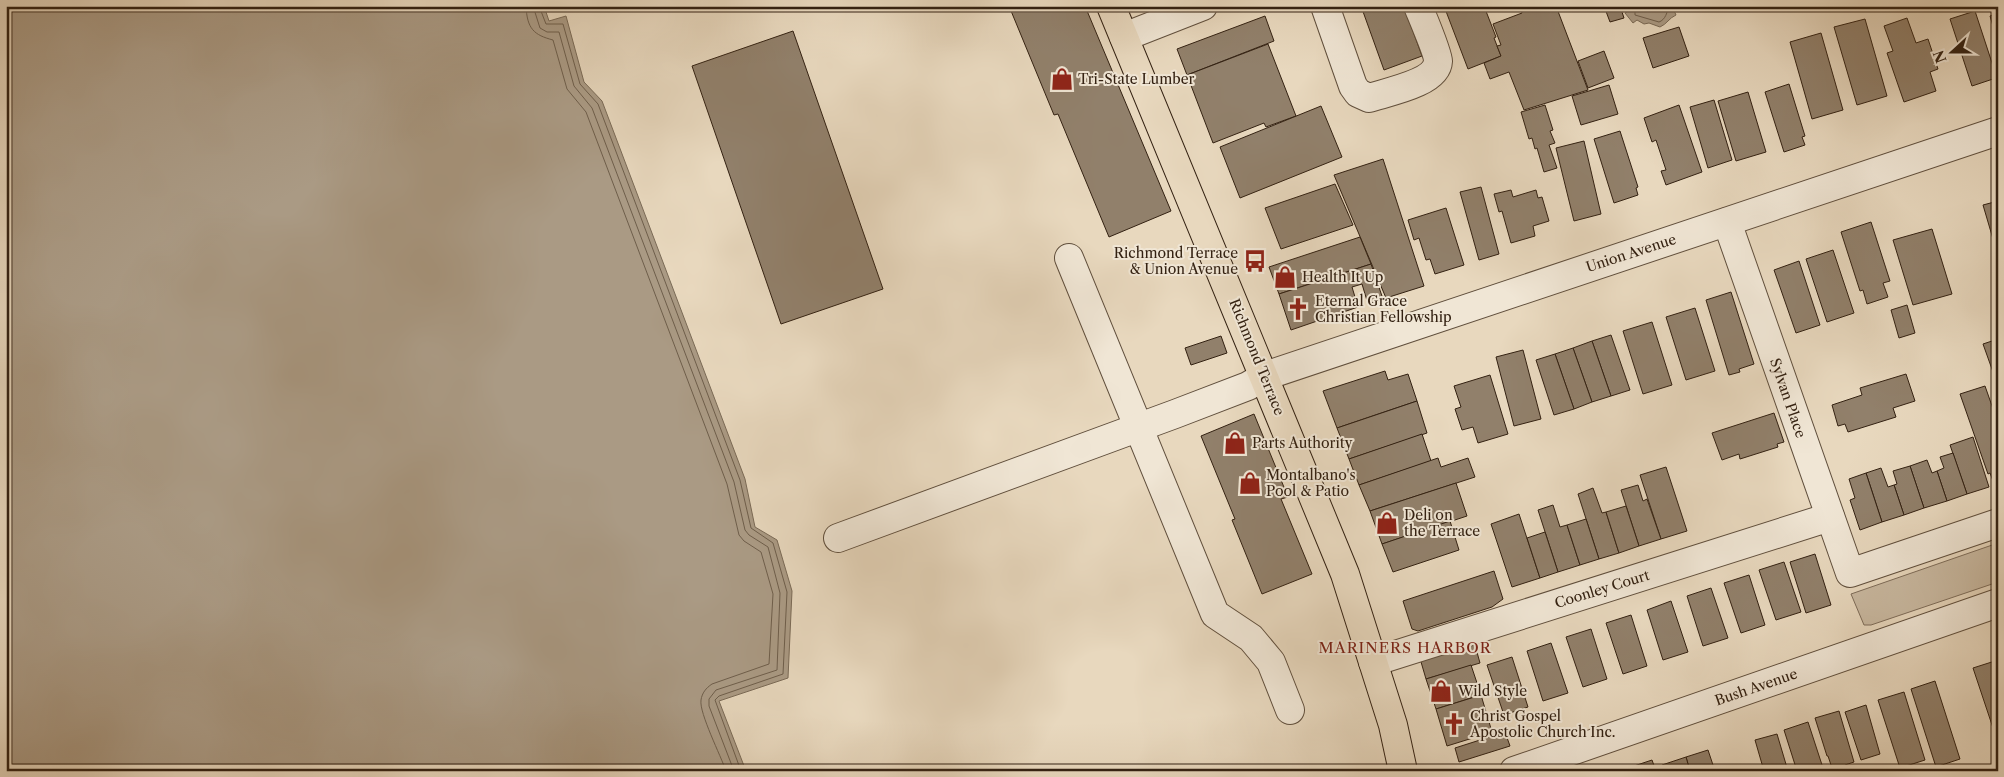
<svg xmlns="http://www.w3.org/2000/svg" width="2004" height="777" font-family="'Libre Caslon Text',serif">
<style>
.green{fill:#c9b9a1;stroke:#7e6d5a}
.water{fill:#aa9a84;stroke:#7a6a56}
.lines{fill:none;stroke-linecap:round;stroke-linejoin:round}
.shore{stroke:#6e5e4b;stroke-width:1}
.building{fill:#91806b;stroke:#332112}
.minor-casing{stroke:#604f3d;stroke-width:30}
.major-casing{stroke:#332112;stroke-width:30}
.minor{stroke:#f0e6d5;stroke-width:28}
.major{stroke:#e8d8be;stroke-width:28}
.labels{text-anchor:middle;stroke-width:4;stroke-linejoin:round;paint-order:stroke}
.poi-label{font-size:14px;fill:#332112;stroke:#f0e6d5;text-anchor:start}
.street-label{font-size:14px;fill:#332112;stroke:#f0e6d5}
.neighbourhood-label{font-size:15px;letter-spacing:1px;fill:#7a1f14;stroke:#f0e6d5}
</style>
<rect width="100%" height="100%" fill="#e8d8be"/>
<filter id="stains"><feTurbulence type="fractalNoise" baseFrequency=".004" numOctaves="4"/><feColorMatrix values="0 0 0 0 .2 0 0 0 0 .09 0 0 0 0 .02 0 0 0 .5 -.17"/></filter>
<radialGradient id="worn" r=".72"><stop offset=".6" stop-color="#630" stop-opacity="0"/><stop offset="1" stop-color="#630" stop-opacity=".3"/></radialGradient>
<path class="green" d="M1998,543V582L1871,625H1864L1851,594Z"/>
<g class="water">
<path d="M6,6H544L549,21L566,16L584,82L602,101L745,479L755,527L777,540L792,591L788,678L719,701L746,771H6Z"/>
<path d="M1630,6H1672L1676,15C1669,18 1667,24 1660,27L1649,23L1644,24L1637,20L1633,23L1625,13L1630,10Z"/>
</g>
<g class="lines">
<g class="shore">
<path d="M526,6C527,29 534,35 553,40L567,89L586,112L727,484L739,535L744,541L761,552L773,594L769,664L712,684C706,688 702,693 701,700C699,713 721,756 726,771"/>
<path d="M533,6L540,28L547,32H559L574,86L592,108L734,482L745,530L749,535L768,547L780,593L777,670L716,690L709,699V706L734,771"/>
<path d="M539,6L546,24H563L580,84L598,104L740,480L751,528L773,543L787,592L783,674L719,696L715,700L741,771"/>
<path d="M1635,6V15L1659,22C1665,20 1668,12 1668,6"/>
</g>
</g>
<g class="building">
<path d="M1009,6H1085L1171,211L1109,237L1058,114L1054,115Z"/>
<path d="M1361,6H1404L1422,56L1384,70Z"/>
<path d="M1444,6H1484L1496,37L1494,38L1501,56L1468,69Z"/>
<path d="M1520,6H1556L1588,90L1524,110L1509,72L1490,79L1484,63L1501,56L1497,46L1501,45L1493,24L1522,13Z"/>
<path d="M1604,6H1620L1624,18L1610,22Z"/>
<path d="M1975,11L1995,72H1993L1996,78L1972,86L1950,19Z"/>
<path d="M1998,13V43L1990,16Z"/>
<path d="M1265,16L1274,41L1187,75L1177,49Z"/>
<path d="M1907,18L1916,43L1928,39L1938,69L1930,72L1936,91L1904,102L1887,53L1893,51L1884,26Z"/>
<path d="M1865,19L1887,96L1857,105L1834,27Z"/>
<path d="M1679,27L1689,56L1653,68L1643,38Z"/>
<path d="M793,31L883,289L781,324L692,66Z"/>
<path d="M1821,33L1843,110L1812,119L1790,42Z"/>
<path d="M1268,44L1296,116L1266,127L1264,123L1213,143L1187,75Z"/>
<path d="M1604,51L1614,78L1588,88L1578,61Z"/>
<path d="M1789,84L1805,136L1802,137L1805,145L1784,152L1765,92Z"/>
<path d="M1609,85L1618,114L1581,125L1572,96Z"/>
<path d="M1748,92L1766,152L1736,161L1718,101Z"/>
<path d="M1714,100L1732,160L1708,168L1690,107Z"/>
<path d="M1545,105L1553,130L1550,131L1555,143L1549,145L1557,168L1544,172L1537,148L1535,149L1532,138L1529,139L1521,112Z"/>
<path d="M1679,105L1702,172L1666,185L1661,171L1666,170L1656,140L1652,142L1644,118Z"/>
<path d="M1321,106L1342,157L1240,198L1220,147Z"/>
<path d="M1620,131L1638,187L1636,188L1638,195L1614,203L1594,139Z"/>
<path d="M1584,141L1601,214L1574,221L1556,148Z"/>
<path d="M1383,159L1424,286L1386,298L1334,175Z"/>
<path d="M1335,184L1353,225L1281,249L1265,208Z"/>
<path d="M1481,187L1499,254L1479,260L1460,192Z"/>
<path d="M1511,190L1513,197L1536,190L1538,198L1542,197L1549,221L1533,226L1535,236L1511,243L1502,211L1499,212L1494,194Z"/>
<path d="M1998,201V256L1983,205Z"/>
<path d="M1446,208L1464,265L1435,274L1430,259L1426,260L1419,238L1414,240L1408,220Z"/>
<path d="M1871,222L1890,281L1883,283L1888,297L1867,304L1863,290L1860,291L1841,232Z"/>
<path d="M1932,229L1952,294L1913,305L1893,240Z"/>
<path d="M1360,237L1371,264L1279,294L1269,267Z"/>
<path d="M1833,250L1854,313L1827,322L1806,259Z"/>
<path d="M1799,261L1820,325L1796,333L1774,270Z"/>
<path d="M1371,264L1383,299L1368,304L1362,284L1352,287L1358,307L1291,330L1279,294Z"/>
<path d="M1731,292L1754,364L1739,369L1740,372L1729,375L1706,300Z"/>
<path d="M1907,305L1915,333L1899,338L1891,310Z"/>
<path d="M1695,308L1715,371L1686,380L1666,317Z"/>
<path d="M1652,322L1672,385L1643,394L1623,331Z"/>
<path d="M1611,335L1630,390L1611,396L1592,341Z"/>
<path d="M1221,336L1227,353L1191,365L1185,348Z"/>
<path d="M1998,339V370L1993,372L1983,344Z"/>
<path d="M1592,341L1611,396L1592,402L1573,348Z"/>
<path d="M1573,348L1592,402L1574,409L1555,354Z"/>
<path d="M1523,350L1541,419L1514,426L1496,357Z"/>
<path d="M1555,354L1574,409L1554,415L1536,360Z"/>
<path d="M1385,371L1388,380L1408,374L1417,401L1337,428L1323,391Z"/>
<path d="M1906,374L1915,401L1893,408L1896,417L1848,432L1845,424L1838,426L1832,405L1862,395L1860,388Z"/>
<path d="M1490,375L1508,434L1478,443L1473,427L1462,430L1455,409L1461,407L1454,386Z"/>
<path d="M1985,386L1998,423V480L1993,481L1990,473L1988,474L1960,394Z"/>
<path d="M1417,401L1427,433L1349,459L1337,428Z"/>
<path d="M1774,413L1784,442L1777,444L1778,447L1740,459L1739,454L1722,460L1712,433Z"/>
<path d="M1254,414L1288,497L1281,499L1312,574L1262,594L1232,520L1235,519L1201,436Z"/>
<path d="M1422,434L1431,461L1359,485L1349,459Z"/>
<path d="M1973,437L1989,487L1967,494L1950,445Z"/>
<path d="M1953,453L1967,494L1947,501L1937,471L1944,468L1940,457Z"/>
<path d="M1438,458L1441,467L1468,458L1475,477L1370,511L1359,485Z"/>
<path d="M1927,460L1932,473L1937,471L1947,501L1924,508L1910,466Z"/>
<path d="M1910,466L1924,508L1904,515L1894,485L1897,484L1893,471Z"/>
<path d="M1666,467L1687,531L1661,539L1640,475Z"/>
<path d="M1881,468L1888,487L1894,485L1904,515L1882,522L1866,473Z"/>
<path d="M1866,473L1882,522L1860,530L1850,500L1855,498L1849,479Z"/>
<path d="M1456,483L1467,516L1382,544L1370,511Z"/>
<path d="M1638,485L1643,501L1647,499L1661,539L1639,546L1621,490Z"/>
<path d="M1593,488L1602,513L1606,512L1619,553L1599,559L1578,494Z"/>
<path d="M1553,505L1560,527L1567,525L1580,565L1558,572L1538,510Z"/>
<path d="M1626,506L1639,546L1619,553L1606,512Z"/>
<path d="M1519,514L1540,578L1512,587L1491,524Z"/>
<path d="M1586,519L1599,559L1580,565L1567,525Z"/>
<path d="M1450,521L1459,550L1393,572L1382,544Z"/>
<path d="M1545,532L1558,572L1540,578L1527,538Z"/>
<path d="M1815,554L1831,605L1806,613L1790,562Z"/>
<path d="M1784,562L1801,612L1776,620L1759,570Z"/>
<path d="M1494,571L1503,599L1492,607L1418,631L1412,629L1403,601Z"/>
<path d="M1749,575L1765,625L1741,633L1724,583Z"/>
<path d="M1711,588L1728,638L1703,646L1687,596Z"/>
<path d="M1671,601L1688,652L1663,660L1647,610Z"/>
<path d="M1631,615L1647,666L1623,674L1606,623Z"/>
<path d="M1591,629L1607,679L1583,687L1566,637Z"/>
<path d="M1473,638L1480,663L1426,679L1419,655Z"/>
<path d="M1551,643L1568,693L1543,701L1527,651Z"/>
<path d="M1512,657L1528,707L1504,715L1487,665Z"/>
<path d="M1998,660V730L1994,731L1973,668Z"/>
<path d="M1471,665L1481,695L1436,709L1426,679Z"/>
<path d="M1935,681L1960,759L1936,767L1911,689Z"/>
<path d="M1904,692L1925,760L1900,768L1878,700Z"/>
<path d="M1481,695L1492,732L1447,746L1436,709Z"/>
<path d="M1866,705L1880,754L1861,760L1845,712Z"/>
<path d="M1839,711L1854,762L1845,765L1847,771H1833L1828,756H1827L1815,718Z"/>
<path d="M1808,722L1824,771H1797L1784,730Z"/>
<path d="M1505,732L1510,746L1459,762L1455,748Z"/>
<path d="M1777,734L1788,771H1764L1755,740Z"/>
<path d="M1708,750L1715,771H1690L1686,757Z"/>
<path d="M1686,757L1690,771H1664L1662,765Z"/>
<path d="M1652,760L1656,771H1619Z"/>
</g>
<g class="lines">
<defs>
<g id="minor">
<path d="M1325,6L1353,86L1358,93L1369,98C1387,92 1437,83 1438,61C1438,53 1422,16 1418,6"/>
<path d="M1124,37L1203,6"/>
<path d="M1727,222L1850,573L1998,523"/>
<path d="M1069,258L1215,614L1251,638L1271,662L1290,710"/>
<path d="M838,538L1175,414L1248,386L1265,376L1998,131"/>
<path d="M1373,662L1830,517"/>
<path d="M1514,771L1998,603"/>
</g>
<path id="major" d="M1111,6L1345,574L1393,725L1403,771"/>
</defs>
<use href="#minor" class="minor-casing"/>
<use href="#major" class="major-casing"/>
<use href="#minor" class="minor"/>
<use href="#major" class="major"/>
</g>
<defs>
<symbol id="shop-bare" viewBox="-9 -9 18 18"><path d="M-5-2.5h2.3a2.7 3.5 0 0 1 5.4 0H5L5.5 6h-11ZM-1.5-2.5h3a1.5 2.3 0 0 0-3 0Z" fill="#8f2418" stroke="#f0e6d5" stroke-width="2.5" paint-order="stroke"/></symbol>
<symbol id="bus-bare" viewBox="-9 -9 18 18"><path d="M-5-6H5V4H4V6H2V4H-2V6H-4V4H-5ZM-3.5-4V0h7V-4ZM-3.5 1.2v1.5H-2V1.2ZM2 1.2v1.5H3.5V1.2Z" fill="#8f2418" stroke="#f0e6d5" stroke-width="2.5" paint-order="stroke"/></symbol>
<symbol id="church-bare" viewBox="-9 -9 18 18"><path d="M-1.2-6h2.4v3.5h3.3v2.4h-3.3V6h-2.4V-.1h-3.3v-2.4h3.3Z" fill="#8f2418" stroke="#f0e6d5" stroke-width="2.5" paint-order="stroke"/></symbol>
</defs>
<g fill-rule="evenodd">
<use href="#shop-bare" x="1046" y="63" width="32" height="32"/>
<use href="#bus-bare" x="1239" y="245" width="32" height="32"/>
<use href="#shop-bare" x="1269" y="261" width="32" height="32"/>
<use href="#church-bare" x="1282" y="293" width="32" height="32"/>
<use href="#shop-bare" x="1219" y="427" width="32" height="32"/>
<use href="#shop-bare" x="1234" y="467" width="32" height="32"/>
<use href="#shop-bare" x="1371" y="507" width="32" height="32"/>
<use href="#shop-bare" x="1425" y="675" width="32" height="32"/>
<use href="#church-bare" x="1438" y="708" width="32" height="32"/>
</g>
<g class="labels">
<g class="poi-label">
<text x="1078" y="84">Tri-State Lumber</text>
<text x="1238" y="258" text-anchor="end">Richmond Terrace<tspan x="1238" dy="16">&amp; Union Avenue</tspan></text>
<text x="1302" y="282">Health It Up</text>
<text x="1315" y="306">Eternal Grace<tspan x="1315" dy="16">Christian Fellowship</tspan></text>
<text x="1252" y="448">Parts Authority</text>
<text x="1266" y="480">Montalbano's<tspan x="1266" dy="16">Pool &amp; Patio</tspan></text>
<text x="1404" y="520">Deli on<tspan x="1404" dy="16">the Terrace</tspan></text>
<text x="1458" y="696">Wild Style</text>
<text x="1470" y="721">Christ Gospel<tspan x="1470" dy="16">Apostolic Church Inc.</tspan></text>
</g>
<g class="street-label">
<text transform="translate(1631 253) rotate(-18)" y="5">Union Avenue</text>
<text transform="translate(1257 357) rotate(68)" y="5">Richmond Terrace</text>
<text transform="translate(1788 398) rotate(71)" y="5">Sylvan Place</text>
<text transform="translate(1602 589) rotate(-17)" y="5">Coonley Court</text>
<text transform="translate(1756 687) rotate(-19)" y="5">Bush Avenue</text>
</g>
<g class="neighbourhood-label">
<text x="1405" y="653">MARINERS HARBOR</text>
</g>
</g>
<rect width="2004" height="777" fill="none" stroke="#e8d8be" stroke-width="25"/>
<rect x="8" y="8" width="1989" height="762" fill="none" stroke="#332112" stroke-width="2.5"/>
<rect x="12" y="12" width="1979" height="752" fill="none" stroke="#332112"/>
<g transform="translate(1952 52) rotate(249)" stroke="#f0e6d5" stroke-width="4" paint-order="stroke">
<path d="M0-4L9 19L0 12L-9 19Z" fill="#332112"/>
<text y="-8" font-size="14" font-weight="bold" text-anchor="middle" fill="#332112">N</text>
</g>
<rect width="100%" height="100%" filter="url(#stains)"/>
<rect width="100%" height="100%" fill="url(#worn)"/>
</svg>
